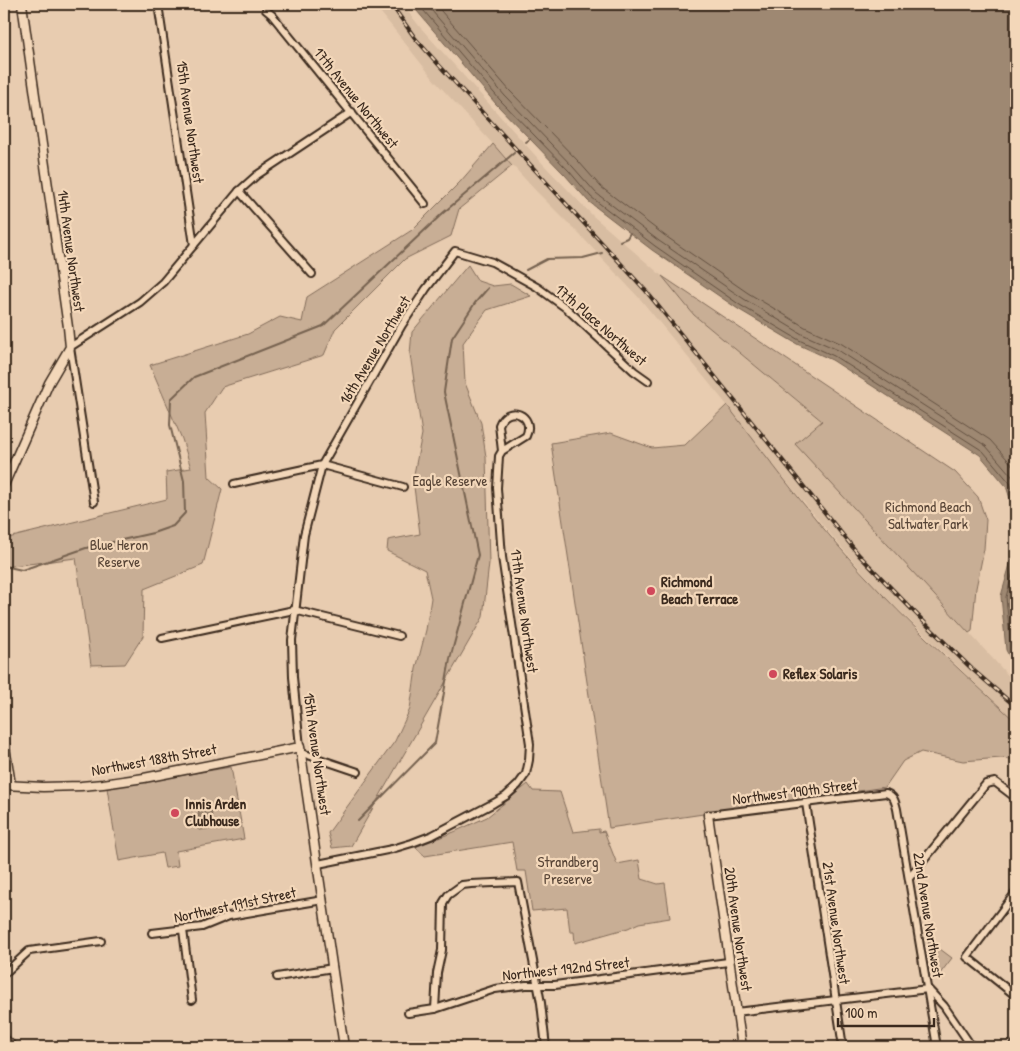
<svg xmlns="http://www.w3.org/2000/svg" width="1020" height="1051" font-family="'Patrick Hand',sans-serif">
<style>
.built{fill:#d8bda2}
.green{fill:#c8ae95;stroke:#826c5a}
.water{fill:#9e8872;stroke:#766250}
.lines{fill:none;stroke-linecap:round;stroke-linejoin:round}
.shore{stroke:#635040;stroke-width:1}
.stream{stroke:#766250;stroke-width:2}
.minor-casing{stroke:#3b2a1e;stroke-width:10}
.tertiary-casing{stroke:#3b2a1e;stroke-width:11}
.secondary-casing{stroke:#3b2a1e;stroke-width:12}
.minor{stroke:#f3d7b9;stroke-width:6}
.tertiary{stroke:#f3d7b9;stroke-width:8}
.secondary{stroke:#f3d7b9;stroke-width:9}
.rail-casing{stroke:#3b2a1e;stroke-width:4}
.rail{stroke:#f3d7b9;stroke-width:2;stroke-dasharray:5.5;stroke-linecap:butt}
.poi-dot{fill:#d1495b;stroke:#f3d7b9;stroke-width:2}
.labels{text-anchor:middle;stroke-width:4.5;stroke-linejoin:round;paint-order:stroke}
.street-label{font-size:15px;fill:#3b2a1e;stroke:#f3d7b9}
.park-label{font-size:15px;fill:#574436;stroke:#f3d7b9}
.poi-label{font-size:15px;font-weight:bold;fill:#3b2a1e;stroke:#f3d7b9;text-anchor:start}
</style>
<rect width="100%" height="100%" fill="#e8ccb0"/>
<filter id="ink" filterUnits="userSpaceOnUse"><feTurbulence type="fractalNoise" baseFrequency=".02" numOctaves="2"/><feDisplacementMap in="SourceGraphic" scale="10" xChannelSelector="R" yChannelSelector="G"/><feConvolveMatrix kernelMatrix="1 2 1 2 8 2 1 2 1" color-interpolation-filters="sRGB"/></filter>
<g filter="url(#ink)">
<path class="built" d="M374,4H402L420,27L543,164L593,216L662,276L694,315L822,421L796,444L1016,684V722L881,593L842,548L772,464L727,405L641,300L583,238L536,191L435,81Z"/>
<g class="green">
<path d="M493,144L512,166L459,209L451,236L405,259L335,329L324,355L222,387L205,413L209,477L222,489L203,565L144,589L143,636L125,664L91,665L76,558L4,567V539L167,499L166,472L191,468L182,439L150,365L248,334L280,317L302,322L307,297L412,230L460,182Z"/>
<path d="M468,265L478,281L493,286L511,284L531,296L487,310L463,343L465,383L481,423L486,457L489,563L483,617L351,846L332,848L328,833L395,741L410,709L416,669L426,630L431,598L425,570L387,551L388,540L420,534L413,479L422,434L410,354L412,332Z"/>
<path d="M662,276L955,472L978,497L986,520L984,549L976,588L972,631L969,633L795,444L822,421L694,315Z"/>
<path d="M727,405C776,469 825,535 881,593C924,638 971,680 1016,722V760L1001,758L963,761L921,752L903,761L885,787L609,828L551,443L611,433L652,448L685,445Z"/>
<path d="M231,767L244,839L176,851L178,866L165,868L162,853L119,861L107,788Z"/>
<path d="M528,784L533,791L560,792L573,832L599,829V832L604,831L617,864L639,860L642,879L658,884L665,883L670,918L639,923L628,928L575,943L574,932H570L567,908L532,911L526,871H517L512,842L425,856L415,847L454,832L487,817Z"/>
<path d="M928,940L952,958L939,975L934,976Z"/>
</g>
<g class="water">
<path d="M411,4H1016V517L1006,486L980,455L832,360L797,344L738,309L652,250L588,201L565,175L496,104Z"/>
<path d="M1016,535V669L1006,650L1001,596L1013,554Z"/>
<path d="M210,806L214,828L200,830L198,829L199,807Z"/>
</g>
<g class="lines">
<g class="shore">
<path d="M418,4L500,100L569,171L591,197L655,246L740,305L799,340L834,356L983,451L1010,483L1016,501"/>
<path d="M426,4L505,96L573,167L596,193L659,241L744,299L802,334L838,350L986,446L1016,481"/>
<path d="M435,4L510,91L579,162L601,187L664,235L748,293L805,327L842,344L990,440L1016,469"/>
<path d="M1016,561L1006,597L1011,648L1016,658"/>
<path d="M1016,585L1013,597L1016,637"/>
</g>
<g class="stream">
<path d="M526,142L530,139"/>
<path d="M620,241L627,238L630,233"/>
<path d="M526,270L547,259L583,258L602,253"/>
<path d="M4,566L22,570L86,548L153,533L173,526L185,513L184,481L170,425L171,399L194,377L323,326L443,213L514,153"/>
<path d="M358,821L435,743L450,659L478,555L444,392L452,338L475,303L488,288"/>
</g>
<defs>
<g id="minor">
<path d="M158,4L194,245"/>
<path d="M266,10L272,15L425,204"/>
<path d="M239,191L312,274"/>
<path d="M234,484L322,465L403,487"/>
<path d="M94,502L70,347L140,302L163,282L239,191L257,175L352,112"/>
<path d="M162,638L294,610L399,636"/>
<path d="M300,747L293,677L292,640L304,535L322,465L402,325L426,289L455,251L492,262L537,287L566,308L634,371L648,381"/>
<path d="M302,753L358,772"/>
<path d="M806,803L843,1047"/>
<path d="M708,815L886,793C894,796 895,801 897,809L937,1047"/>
<path d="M318,864L392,849L412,843L433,835L494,803L506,796L518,785L526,774L529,760L530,744L502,557L497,488L499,456L502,451L499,425C507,403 536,415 526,436L502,451"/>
<path d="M910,877L986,784L995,782L1016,798"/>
<path d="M1016,892L967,957L1016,996"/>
<path d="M183,930L192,1000"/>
<path d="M152,933L202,927L229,916L323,900"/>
<path d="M4,974L29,951L101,941"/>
<path d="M277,977L333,968"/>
<path d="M435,1009L437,973L442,950L443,903L448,895L462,885L471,884L518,882L541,1003L546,1047"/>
<path d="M736,1012L928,989L944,1006L972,1047"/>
<path d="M408,1013L435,1009L495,989L526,985H555L728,962"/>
<path d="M244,1046V1047"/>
<path d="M1013,1047L1016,1043"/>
</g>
<g id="tertiary">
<path d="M4,485L49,383L70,347L68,327L22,4"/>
<path d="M4,740L11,785"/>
<path d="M4,785L43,787L81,786L103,784L144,778L300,747L344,1047"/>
<path d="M708,815L742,1047"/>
</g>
<path id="secondary" d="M4,1039L12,1047"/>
</defs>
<use href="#minor" class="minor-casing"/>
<use href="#tertiary" class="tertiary-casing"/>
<use href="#secondary" class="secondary-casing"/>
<use href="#minor" class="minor"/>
<use href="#tertiary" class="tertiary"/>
<use href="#secondary" class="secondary"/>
<defs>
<path id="rail" d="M391,4L415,38L438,64L646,291L859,555L928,626L972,669L1016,707"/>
</defs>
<use href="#rail" class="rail-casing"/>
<use href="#rail" class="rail"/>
</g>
</g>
<g class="poi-dot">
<circle cx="651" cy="591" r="5"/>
<circle cx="773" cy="674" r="5"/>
<circle cx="175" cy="813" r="5"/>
</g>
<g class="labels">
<g class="street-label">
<text transform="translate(356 98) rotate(51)" y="5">17th Avenue Northwest</text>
<text transform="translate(190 122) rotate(82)" y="5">15th Avenue Northwest</text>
<text transform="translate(71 251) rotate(82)" y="5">14th Avenue Northwest</text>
<text transform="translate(601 325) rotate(41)" y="5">17th Place Northwest</text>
<text transform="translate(375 350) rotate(-59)" y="5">16th Avenue Northwest</text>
<text transform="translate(524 611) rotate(82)" y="5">17th Avenue Northwest</text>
<text transform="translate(317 754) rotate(82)" y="5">15th Avenue Northwest</text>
<text transform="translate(154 760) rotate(-10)" y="5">Northwest 188th Street</text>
<text transform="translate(795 792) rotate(-7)" y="5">Northwest 190th Street</text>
<text transform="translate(235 905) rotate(-12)" y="5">Northwest 191st Street</text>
<text transform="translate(928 915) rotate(81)" y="5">22nd Avenue Northwest</text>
<text transform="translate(836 923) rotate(82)" y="5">21st Avenue Northwest</text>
<text transform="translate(738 929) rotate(82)" y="5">20th Avenue Northwest</text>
<text transform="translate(566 969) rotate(-6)" y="5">Northwest 192nd Street</text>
</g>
<g class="park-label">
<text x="450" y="486">Eagle Reserve</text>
<text x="928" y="512">Richmond Beach<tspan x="928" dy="17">Saltwater Park</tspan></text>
<text x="119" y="550">Blue Heron<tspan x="119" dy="17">Reserve</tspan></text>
<text x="568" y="867">Strandberg<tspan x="568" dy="17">Preserve</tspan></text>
</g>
<g class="poi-label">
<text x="661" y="587">Richmond<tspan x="661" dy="17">Beach Terrace</tspan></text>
<text x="783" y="679">Reflex Solaris</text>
<text x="185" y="809">Innis Arden<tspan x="185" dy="17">Clubhouse</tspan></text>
</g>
</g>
<rect width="1020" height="1051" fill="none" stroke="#f3d7b9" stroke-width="20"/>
<rect x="10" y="10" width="1000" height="1031" fill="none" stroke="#3b2a1e" stroke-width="2" filter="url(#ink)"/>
<path d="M838 1018v8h96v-8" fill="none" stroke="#3b2a1e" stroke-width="2.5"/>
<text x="845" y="1018" font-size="15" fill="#3b2a1e" stroke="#f3d7b9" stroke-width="4" paint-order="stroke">100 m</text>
</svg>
